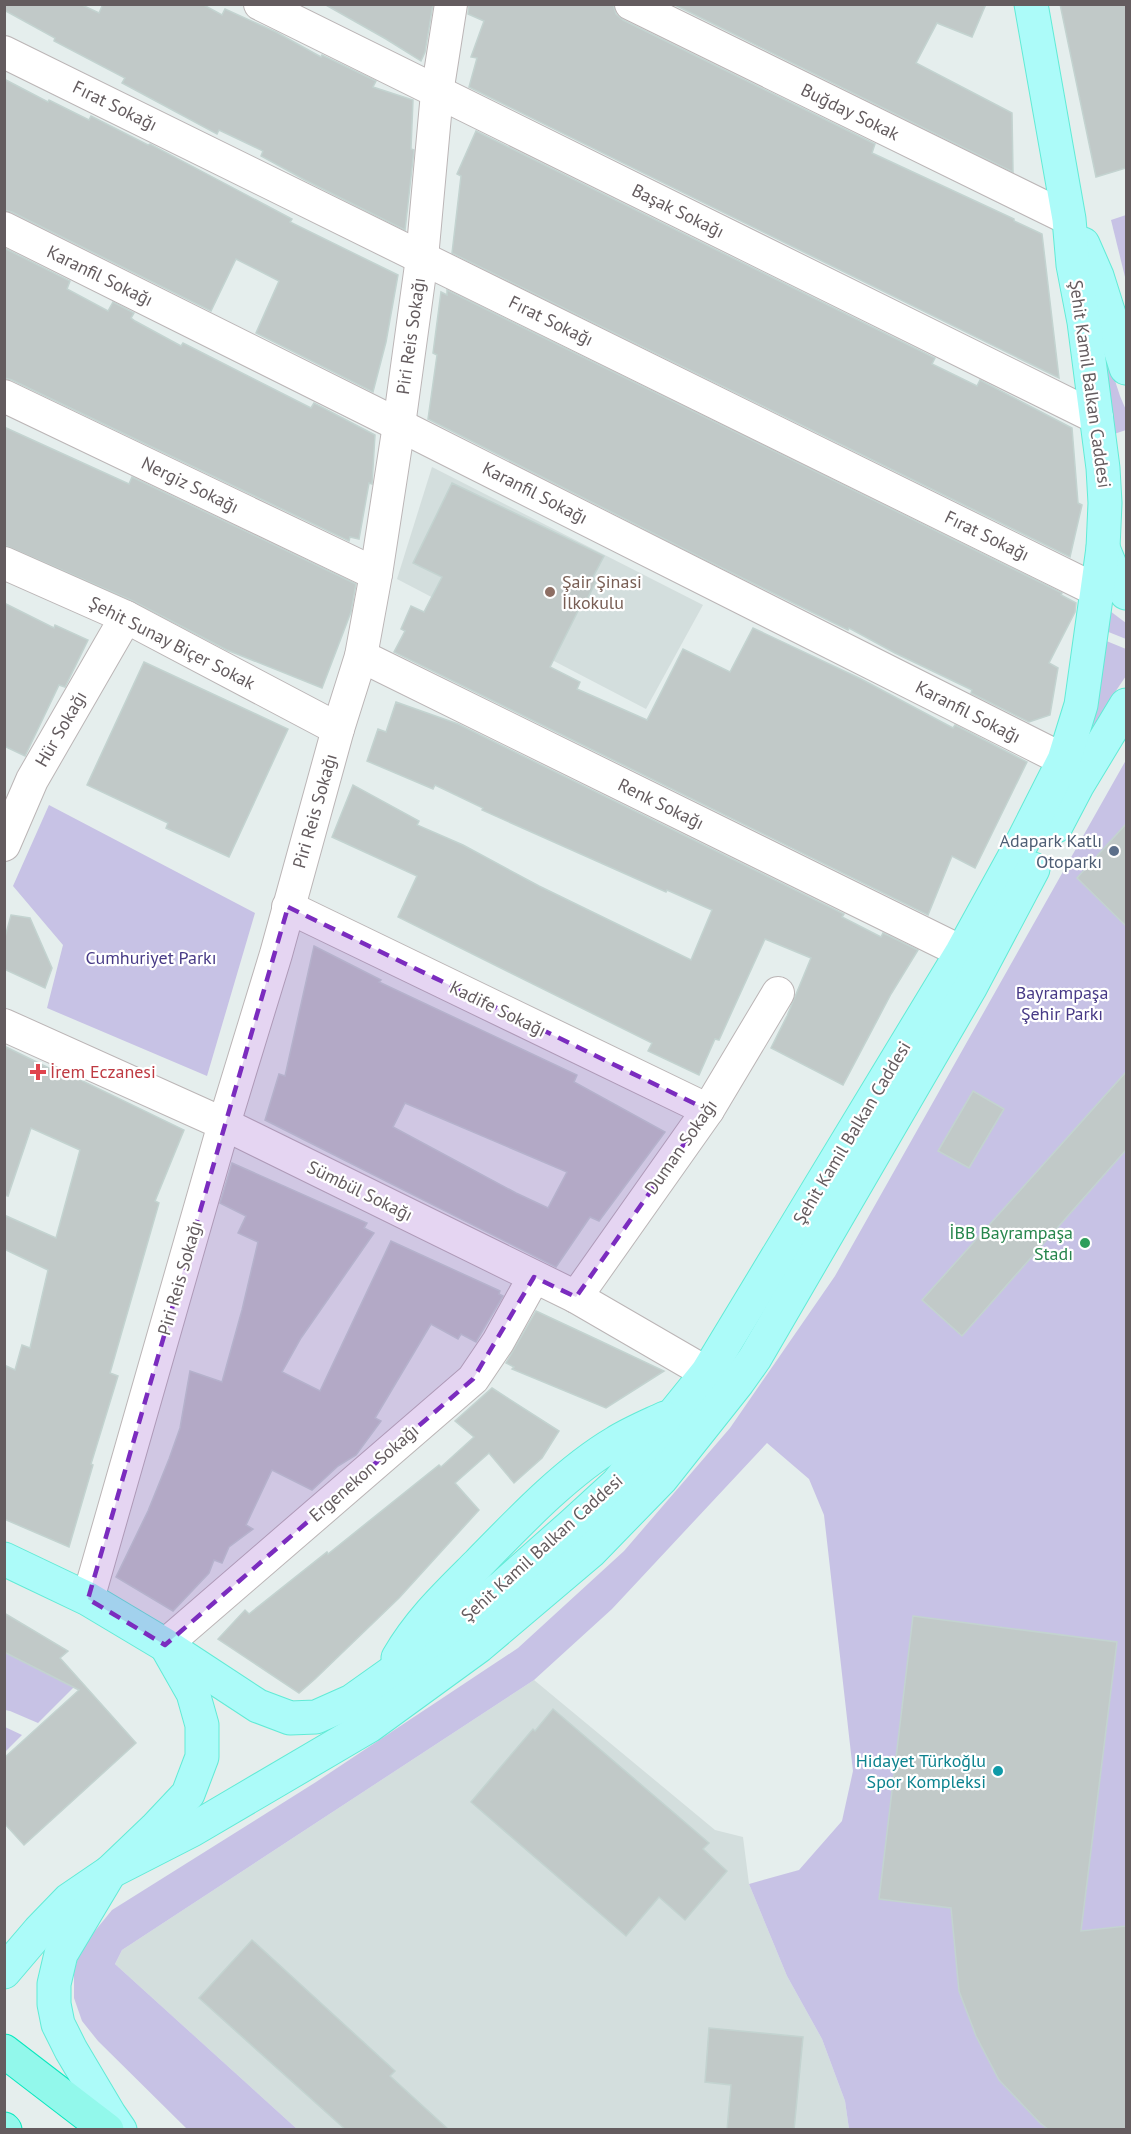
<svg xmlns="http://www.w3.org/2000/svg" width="1131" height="2134" font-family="'PT Sans',sans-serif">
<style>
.education{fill:#d3dedd}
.green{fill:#c7c2e5}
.building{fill:#c1c9c8;stroke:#c3d3d0;stroke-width:1.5;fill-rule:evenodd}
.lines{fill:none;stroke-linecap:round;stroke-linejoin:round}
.minor-casing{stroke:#bbb5b6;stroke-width:34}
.major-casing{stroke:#61ebd6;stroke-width:35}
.highway-casing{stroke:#0ae8bf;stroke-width:35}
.minor{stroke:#fff;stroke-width:32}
.major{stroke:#acfbf9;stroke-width:33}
.highway{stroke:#92f8eb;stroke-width:33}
.marked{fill:#7b2cbf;fill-opacity:0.2;stroke:#7b2cbf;stroke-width:4.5;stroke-dasharray:12 8;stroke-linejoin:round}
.education-dot{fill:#8d6e63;stroke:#fff;stroke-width:2}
.service-dot{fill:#5c6f8a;stroke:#fff;stroke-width:2}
.health-dot{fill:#e0444e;stroke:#fff;stroke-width:2}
.leisure-dot{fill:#2e9e5b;stroke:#fff;stroke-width:2}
.culture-dot{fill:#0f9aa8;stroke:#fff;stroke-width:2}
.labels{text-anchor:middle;stroke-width:4.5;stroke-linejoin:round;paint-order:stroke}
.street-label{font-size:18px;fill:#645c5f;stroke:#fff}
.education-label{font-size:18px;fill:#785e54;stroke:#fff;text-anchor:start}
.service-label{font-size:18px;fill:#4e5e75;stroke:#fff;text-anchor:end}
.park-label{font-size:18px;fill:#473a86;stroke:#fff}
.health-label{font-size:18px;fill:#be3a42;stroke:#fff;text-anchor:start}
.leisure-label{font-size:18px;fill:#27864d;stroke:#fff;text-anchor:end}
.culture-label{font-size:18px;fill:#0d838f;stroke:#fff;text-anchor:end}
</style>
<rect width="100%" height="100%" fill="#e5eeed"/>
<g class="education">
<path d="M432,467L703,605L646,709L397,579Z"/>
<path d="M534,1680L715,1830L743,1837L749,1884L787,1976L822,2039L845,2101L849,2129H297L115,1964L122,1950Z"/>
</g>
<g class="green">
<path d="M1126,215V281L1111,220Z"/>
<path d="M1104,347L1120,396L1126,410V430L1114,434Z"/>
<path d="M1110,611L1126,623V639L1106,631Z"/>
<path d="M1104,640L1126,649V676L1111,698L1088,741Z"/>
<path d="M1126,760V2129H849L845,2101L822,2039L787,1976L749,1884L799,1870L842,1821L853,1771L824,1515L809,1479L767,1443L612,1609L534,1680L122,1950L115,1964L297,2129H187L98,2041L82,2021L74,1998V1971L81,1948L112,1910L316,1782L518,1648L624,1551L730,1428L835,1276Z"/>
<path d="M49,805L255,913L207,1076L47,1008L63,945L13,886Z"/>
<path d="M4,1648L78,1683L38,1723L10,1711L5,1710Z"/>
<path d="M5,1727L22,1735L5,1752L4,1727Z"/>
</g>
<g class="building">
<path d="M4,4H80L99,13L103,4H202L222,15L225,9L276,32L321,57L322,55L376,81L373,87L413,100L411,149L414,150L405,230L305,180L261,156L263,151L219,130L217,134L122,83L125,78L54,41L55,38L4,10Z"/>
<path d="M324,4H433L425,52L421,61L386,39Z"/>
<path d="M469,4H613L616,14L623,20L875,144L872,153L1014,219V221L1042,234L1059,378L469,87L477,58L471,57L484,21L468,14Z"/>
<path d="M673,4H986L972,37L937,23L916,63L1012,113L1013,172Z"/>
<path d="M1060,4H1126V168L1096,177Z"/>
<path d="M4,79L48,102L49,100L89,120L91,116L148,145L150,144L292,219L290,222L398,275L386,342L373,392L256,333L279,281L236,259L211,311L12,212L4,210Z"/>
<path d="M476,131L935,358L932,364L977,386L980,380L1072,428L1078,503L1082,505L1070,557L452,253L461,176L457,174Z"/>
<path d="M4,248L70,281L67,289L108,311L113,302L134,313L131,318L135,321L181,346L183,343L311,408L314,403L375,435L372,484L369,483L359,539L350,537L349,541L12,380L4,378Z"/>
<path d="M447,290L1062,593L1061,595L1076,603L1075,612L1049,663L1058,668L1050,715L1029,722L971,693L972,690L895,653L849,628L848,630L706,560L428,419L437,355L433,353L441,292L447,295Z"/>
<path d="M4,427L129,484L132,477L356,584L351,612L322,688L227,650L133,601L4,545Z"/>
<path d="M452,483L604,556L592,579L596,581L582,610L579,609L550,667L580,682L577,689L647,720L683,649L730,672L753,628L861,679L953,728L955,725L1027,762L975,868L952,856L928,915L394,652L405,631L401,629L411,606L424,612L442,577L413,563Z"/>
<path d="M4,603L54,628L55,625L88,640L65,687L59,685L25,756L4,746Z"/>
<path d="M144,662L288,729L229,857L166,828L168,823L87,785Z"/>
<path d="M396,702L458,724L844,914L842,917L881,937L883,933L918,950L891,994L843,1085L771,1048L787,1016L811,958L765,939L719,1040L715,1039L699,1075L648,1051L652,1043L398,917L417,876L332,837L353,785L419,821L417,825L463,845L539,886L691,960L712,910L667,890L666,892L482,810L483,808L435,785L433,789L367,761L378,729L386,732Z"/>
<path d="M1126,824V926L1077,878Z"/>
<path d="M11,915L30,918L52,968L45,988L4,969V941Z"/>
<path d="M314,946L381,980L379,982L577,1075L574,1082L665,1132L599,1221L590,1217L556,1267L265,1120L279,1074L285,1076ZM405,1103L567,1172L548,1208L516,1193L393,1127Z"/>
<path d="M4,1046L57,1072L58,1069L184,1130L155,1201L159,1203L110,1373L118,1376L91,1464L93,1465L69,1547L4,1519V1365L15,1370L22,1345L30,1348L48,1270L4,1249V1215L56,1238L80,1150L31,1128L8,1196L4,1195Z"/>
<path d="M1126,1072V1150L962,1336L922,1300Z"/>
<path d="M973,1091L1004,1109L969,1168L938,1151Z"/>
<path d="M232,1163L367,1223L364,1228L374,1233L301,1338L282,1372L320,1391L391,1241L500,1291L499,1294L503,1296L476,1342L461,1334L458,1339L431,1324L375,1418L381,1421L356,1455L338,1466L312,1490L272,1470L246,1525L253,1529L229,1547L222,1563L214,1560L209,1573L173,1611L116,1577L148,1511L169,1459L180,1428L190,1371L222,1382L242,1310L258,1242L238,1233L246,1216L220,1203Z"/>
<path d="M536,1311L596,1339L664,1371L606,1408L512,1369L514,1367L506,1363Z"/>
<path d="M492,1388L559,1431L542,1458L514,1483L489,1453L455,1483L479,1510L399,1598L315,1679L299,1693L218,1639L245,1610L249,1614L327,1552L328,1554L439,1465L441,1467L474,1437L455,1421Z"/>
<path d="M4,1613L68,1651L60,1658L136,1743L24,1845L4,1823V1758L79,1690L4,1652Z"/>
<path d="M913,1616L1117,1642L1081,1931L1126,1926V2130H1049L1040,2123L999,2080L976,2036L959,1991L951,1908L879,1899Z"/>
<path d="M553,1709L709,1843L703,1849L727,1871L685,1920L659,1897L626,1936L471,1802L533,1729L535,1731Z"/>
<path d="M252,1940L395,2071L390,2076L449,2130H346L199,1998Z"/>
<path d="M709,2028L803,2037L794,2130H727L731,2085L705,2082Z"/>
</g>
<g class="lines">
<defs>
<g id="minor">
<path d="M260,4L1097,418"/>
<path d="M631,4L1069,219"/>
<path d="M4,52L1098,591"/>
<path d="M4,228L399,425L1064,760"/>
<path d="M4,396L376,574"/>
<path d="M4,563L126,617L338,729"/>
<path d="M361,656L962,952"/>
<path d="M4,845L32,780L126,617"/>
<path d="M288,907L708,1110"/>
<path d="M4,1025L224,1124L576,1297L707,1373"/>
<path d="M576,1297L708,1110L778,993"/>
<path d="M88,1599L224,1124L276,954L338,729L361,656L376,574L399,425L422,258L437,93L451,4"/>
<path d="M165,1645L473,1379L498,1342L534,1277"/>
</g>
<g id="major">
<path d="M1083,244L1097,276L1126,368"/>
<path d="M1103,548L1115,577L1126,593"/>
<path d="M1056,826L1077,786L1126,705"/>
<path d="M4,1559L88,1599L165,1645L258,1706L290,1718L316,1717L352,1701L421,1652L501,1588L572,1525L617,1484L707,1373L962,952L1022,843L1064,760L1081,705L1103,548L1105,503L1103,468L1084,322L1073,265L1069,219L1031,4"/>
<path d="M398,1658C419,1621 449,1593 478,1564C518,1523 566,1472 615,1443C631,1433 648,1426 665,1418"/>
<path d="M4,1972L39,1931L69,1900L110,1872L192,1830L369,1726L479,1646L590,1552L661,1479L738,1382L755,1358L970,988L1033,869"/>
<path d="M120,2130L109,2114L71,2050L58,2024L54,2004V1984L61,1954L110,1872L155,1829L188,1794L202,1757V1725L193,1693L168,1649"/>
</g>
<g id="highway">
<path d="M4,2051L107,2130"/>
<path d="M4,2129L5,2130"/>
</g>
</defs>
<use href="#minor" class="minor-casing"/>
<use href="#major" class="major-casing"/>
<use href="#highway" class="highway-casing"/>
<use href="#minor" class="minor"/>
<use href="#major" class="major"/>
<use href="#highway" class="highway"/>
</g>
<path class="marked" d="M288,907L708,1110L576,1297L534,1277L473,1379L165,1645L88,1599Z"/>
<circle class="education-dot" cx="550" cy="592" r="6"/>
<circle class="service-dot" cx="1114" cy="851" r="6"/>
<path class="health-dot" d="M35 1063h6v6h6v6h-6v6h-6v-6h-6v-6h6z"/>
<circle class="leisure-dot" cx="1085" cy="1243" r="6"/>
<circle class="culture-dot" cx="998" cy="1771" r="6"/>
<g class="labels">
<g class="street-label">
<text transform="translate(115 106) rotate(26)" y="6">Fırat Sokağı</text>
<text transform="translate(850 112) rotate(26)" y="6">Buğday Sokak</text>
<text transform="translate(678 211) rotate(26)" y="6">Başak Sokağı</text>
<text transform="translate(100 276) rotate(26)" y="6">Karanfil Sokağı</text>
<text transform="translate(551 321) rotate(26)" y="6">Fırat Sokağı</text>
<text transform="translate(411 336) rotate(-82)" y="6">Piri Reis Sokağı</text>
<text transform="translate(1090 384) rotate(82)" y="6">Şehit Kamil Balkan Caddesi</text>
<text transform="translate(190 485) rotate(26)" y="6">Nergiz Sokağı</text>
<text transform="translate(535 493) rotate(27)" y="6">Karanfil Sokağı</text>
<text transform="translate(987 536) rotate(26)" y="6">Fırat Sokağı</text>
<text transform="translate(172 643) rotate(27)" y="6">Şehit Sunay Biçer Sokak</text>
<text transform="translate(968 712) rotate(27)" y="6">Karanfil Sokağı</text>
<text transform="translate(61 729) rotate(-60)" y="6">Hür Sokağı</text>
<text transform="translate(661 804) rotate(26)" y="6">Renk Sokağı</text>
<text transform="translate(315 811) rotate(-74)" y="6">Piri Reis Sokağı</text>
<text transform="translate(498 1009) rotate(26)" y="6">Kadife Sokağı</text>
<text transform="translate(852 1133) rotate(-59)" y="6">Şehit Kamil Balkan Caddesi</text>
<text transform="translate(681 1147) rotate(-55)" y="6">Duman Sokağı</text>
<text transform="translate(360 1191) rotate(26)" y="6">Sümbül Sokağı</text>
<text transform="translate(180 1278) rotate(-74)" y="6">Piri Reis Sokağı</text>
<text transform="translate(364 1473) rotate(-41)" y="6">Ergenekon Sokağı</text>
<text transform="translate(542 1548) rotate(-42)" y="6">Şehit Kamil Balkan Caddesi</text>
</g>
<g class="education-label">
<text x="562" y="588">Şair Şinasi<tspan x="562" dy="21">İlkokulu</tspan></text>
</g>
<g class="service-label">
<text x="1102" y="847">Adapark Katlı<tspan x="1102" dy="21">Otoparkı</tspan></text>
</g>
<g class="park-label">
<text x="151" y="964">Cumhuriyet Parkı</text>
<text x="1062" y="999">Bayrampaşa<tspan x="1062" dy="21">Şehir Parkı</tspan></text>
</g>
<g class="health-label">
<text x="50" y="1078">İrem Eczanesi</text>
</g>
<g class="leisure-label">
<text x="1073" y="1239">İBB Bayrampaşa<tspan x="1073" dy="21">Stadı</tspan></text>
</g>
<g class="culture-label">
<text x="986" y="1767">Hidayet Türkoğlu<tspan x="986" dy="21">Spor Kompleksi</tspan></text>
</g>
</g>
<rect width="1131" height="2134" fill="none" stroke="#645c5f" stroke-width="12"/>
</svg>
